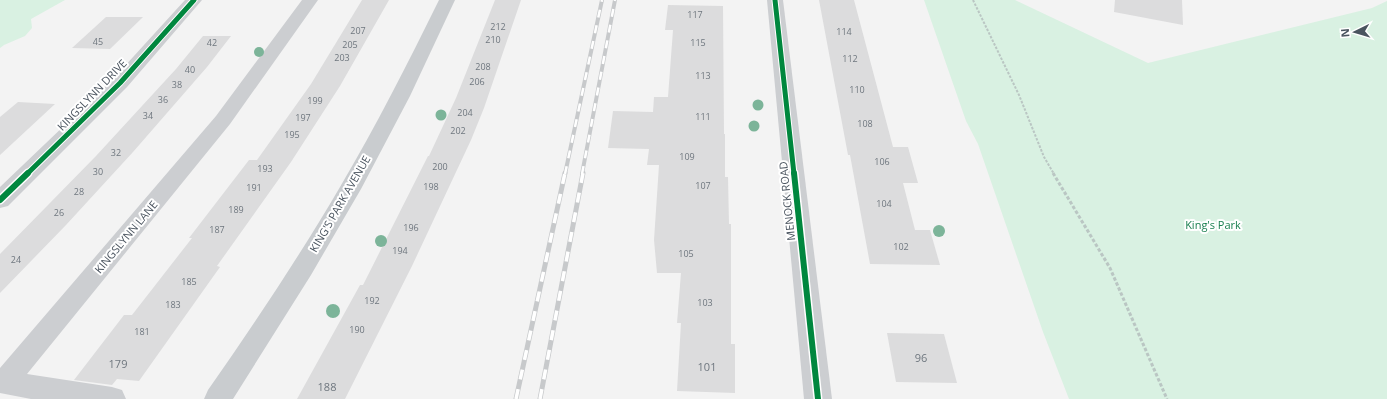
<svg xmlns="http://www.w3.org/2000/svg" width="1387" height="399" font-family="'Open Sans',sans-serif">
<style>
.green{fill:#d9f1e2}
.building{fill:#dcdcdd}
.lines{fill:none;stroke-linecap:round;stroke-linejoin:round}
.path-far1{stroke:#bac6c3;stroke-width:2;stroke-dasharray:2.5 1.5;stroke-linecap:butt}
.path{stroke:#bac6c3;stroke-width:3;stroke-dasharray:3.5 2;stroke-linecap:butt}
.minor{fill:#ccced1;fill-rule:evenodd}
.major{fill:#c9cccf;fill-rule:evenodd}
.rail-far1-casing{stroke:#c7c9cb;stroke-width:4}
.rail-casing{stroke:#c7c9cb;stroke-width:5}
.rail-far1{stroke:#fff;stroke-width:2.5;stroke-dasharray:8;stroke-linecap:butt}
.rail{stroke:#fff;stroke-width:3.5;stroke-dasharray:10;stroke-linecap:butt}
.cycleway-far1-casing{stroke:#fff;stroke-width:7}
.cycleway-casing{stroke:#fff;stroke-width:9}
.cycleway-far1{stroke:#00873e;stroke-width:5}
.cycleway{stroke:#00873e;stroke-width:6}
.tree{fill:#7cb499}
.labels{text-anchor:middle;stroke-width:4;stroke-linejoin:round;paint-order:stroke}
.number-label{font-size:9px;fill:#6f777f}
.street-label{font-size:11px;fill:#4a545f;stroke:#fff}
.park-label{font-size:11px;fill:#1b8050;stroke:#fff}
.near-number-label{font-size:11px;fill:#6f777f}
</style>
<rect width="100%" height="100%" fill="#f3f3f3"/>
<g class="green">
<path d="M0,0H65L31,19L32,28L25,36L4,45L0,48Z"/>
<path d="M924,0H1015L1148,63L1372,8L1387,1V399H1069L1043,332L978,144L966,121Z"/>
</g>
<g class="building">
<path d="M362,0H389L340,86L291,162L217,266L220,267L139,381L117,379L112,385L74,380L124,315H132L192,238H189L249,160H257L311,84Z"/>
<path d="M495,0H521L484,108L471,140L412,266L345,399H297L360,285H363L428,156H429L456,98Z"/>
<path d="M819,0H854L893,147H908L918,183H903L915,230H930L940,265L870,264L850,155H848Z"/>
<path d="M1115,0H1182L1183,25L1114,12Z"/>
<path d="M668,5L723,6L724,134H725V177H728L729,224H731V344H735V393L677,391L681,323H677L681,273H657L654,240L659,165H647L649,149L608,148L613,111L653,112L654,97H668L673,30H665Z"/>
<path d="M106,17H143L110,49L72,48Z"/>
<path d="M203,36H231L207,67L133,152L66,225L0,293V254L96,156L176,69Z"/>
<path d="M18,102L55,104L0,155V117Z"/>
<path d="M887,333L944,334L957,383L896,382Z"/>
</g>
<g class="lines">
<path class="path-far1" d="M973,0L1019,95L1044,157L1054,174"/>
<path class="path" d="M1053,173L1110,268L1167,399"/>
<g class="minor">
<path d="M185,0H202L127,87L8,206L0,208V187L113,79Z"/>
<path d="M302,0H318L230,124L27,374L112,387L122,390L126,399H31L0,393V368L216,116Z"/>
<path d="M767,0H783L832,399H804Z"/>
</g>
<path class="major" d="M439,0H455L410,96L361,189L311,275L233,399H204L208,390C254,324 299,257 340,187C376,126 408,63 439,0Z"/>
<defs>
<g id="rail-far1">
<path d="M565,174L602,0"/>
<path d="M582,174L615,0"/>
</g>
<g id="rail">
<path d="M516,399L565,173"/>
<path d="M540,399L583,173"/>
</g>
</defs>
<use href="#rail-far1" class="rail-far1-casing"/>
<use href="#rail" class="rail-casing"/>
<use href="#rail-far1" class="rail-far1"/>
<use href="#rail" class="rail"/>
<defs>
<g id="cycleway-far1">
<path d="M775,0L794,174"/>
<path d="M27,174L120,83L194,0"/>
</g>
<g id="cycleway">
<path d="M794,173L818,399"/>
<path d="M0,200L28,173"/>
</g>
</defs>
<use href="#cycleway-far1" class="cycleway-far1-casing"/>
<use href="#cycleway" class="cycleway-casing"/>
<use href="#cycleway-far1" class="cycleway-far1"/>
<use href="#cycleway" class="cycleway"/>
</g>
<g class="tree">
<circle cx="259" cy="52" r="5"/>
<circle cx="758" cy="105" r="5.5"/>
<circle cx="441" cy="115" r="5.5"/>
<circle cx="754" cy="126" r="5.5"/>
<circle cx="939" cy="231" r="6"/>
<circle cx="381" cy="241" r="6"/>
<circle cx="333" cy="311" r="7"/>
</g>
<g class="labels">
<g class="number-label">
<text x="695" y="18">117</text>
<text x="498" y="30">212</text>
<text x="358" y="34">207</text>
<text x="844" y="35">114</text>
<text x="493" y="43">210</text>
<text x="98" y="45">45</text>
<text x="212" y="46">42</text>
<text x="698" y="46">115</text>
<text x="350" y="48">205</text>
<text x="342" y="61">203</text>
<text x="850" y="62">112</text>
<text x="483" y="70">208</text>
<text x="190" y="73">40</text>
<text x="703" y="79">113</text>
<text x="477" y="85">206</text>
<text x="177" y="88">38</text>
<text x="857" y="93">110</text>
<text x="163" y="103">36</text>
<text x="315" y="104">199</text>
<text x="465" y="116">204</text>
<text x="148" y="119">34</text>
<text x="703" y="120">111</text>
<text x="303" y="121">197</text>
<text x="865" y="127">108</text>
<text x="458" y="134">202</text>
<text x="292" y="138">195</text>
<text x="116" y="156">32</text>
<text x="687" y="160">109</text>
<text x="882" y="165">106</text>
<text x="440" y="170">200</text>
<text x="265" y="172">193</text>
<text x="98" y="175">30</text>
<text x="703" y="189">107</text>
<text x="431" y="190">198</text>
<text x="254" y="191">191</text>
<text x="79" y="195">28</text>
<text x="884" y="207">104</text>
<text x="236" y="213">189</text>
<text x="59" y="216">26</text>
<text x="411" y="231">196</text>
<text x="217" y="233">187</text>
<text x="901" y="250">102</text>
<text x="400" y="254">194</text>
<text x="686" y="257">105</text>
<text x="16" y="263">24</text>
<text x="189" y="285">185</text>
<text x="372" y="304">192</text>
<text x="705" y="306">103</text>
<text x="173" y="308">183</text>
<text x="357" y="333">190</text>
<text x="142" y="335">181</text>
</g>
<g class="street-label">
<text transform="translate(92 95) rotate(-46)" y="4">KINGSLYNN DRIVE</text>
<text transform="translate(787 201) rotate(-96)" y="4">MENOCK ROAD</text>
<text transform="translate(340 204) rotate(-60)" y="4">KING'S PARK AVENUE</text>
<text transform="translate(126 237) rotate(-50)" y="4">KINGSLYNN LANE</text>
</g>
<g class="park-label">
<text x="1213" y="229">King's Park</text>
</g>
<g class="near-number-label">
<text x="921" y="362">96</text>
<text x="118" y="368">179</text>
<text x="707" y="371">101</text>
<text x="327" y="391">188</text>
</g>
</g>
<g transform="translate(1355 32) rotate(265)" stroke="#ffffff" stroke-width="3" paint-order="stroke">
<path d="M0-3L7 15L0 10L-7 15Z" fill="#4a545f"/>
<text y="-6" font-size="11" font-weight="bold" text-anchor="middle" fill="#4a545f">N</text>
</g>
</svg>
